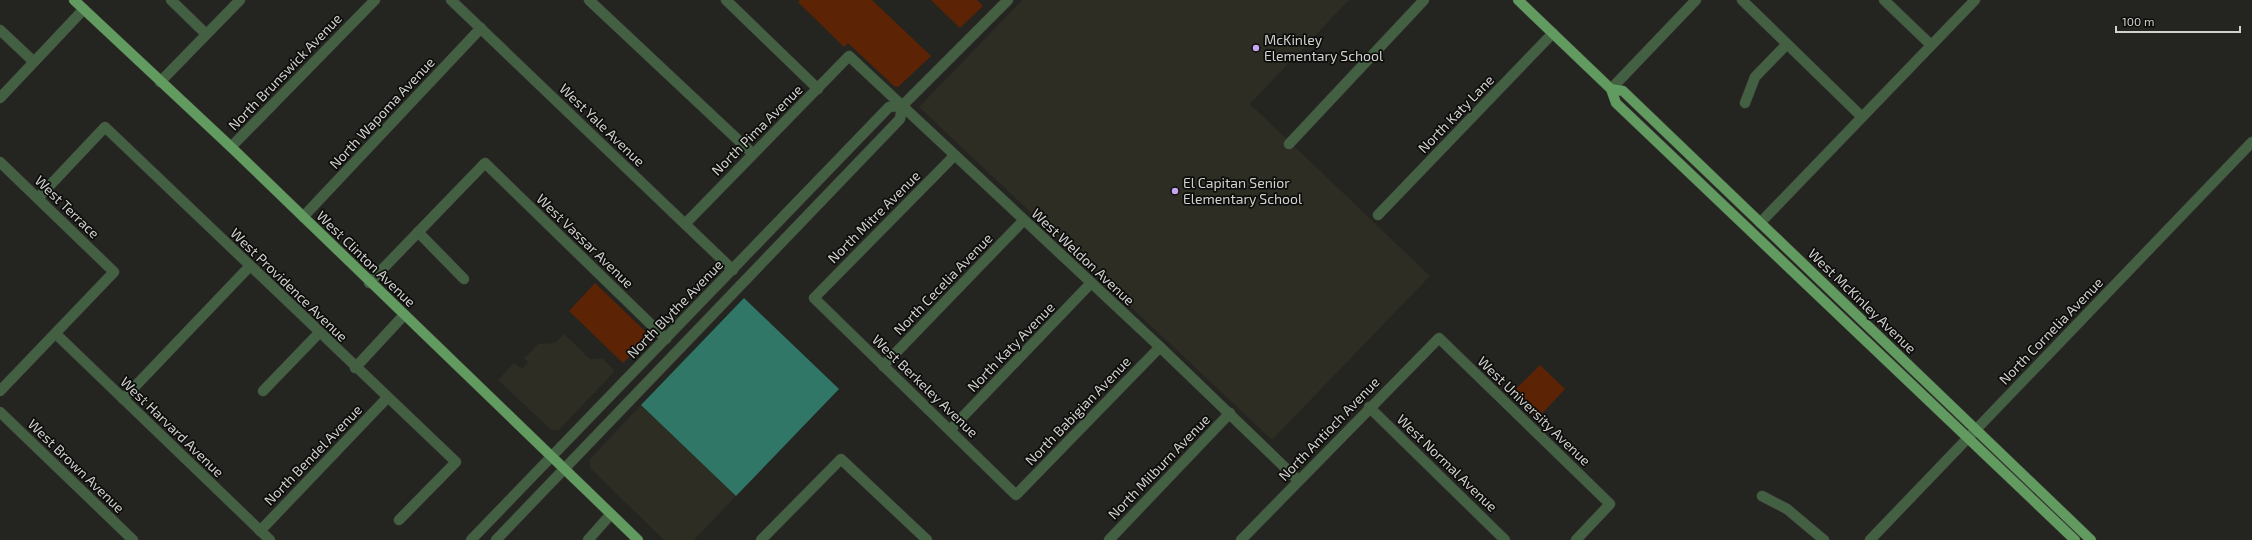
<svg xmlns="http://www.w3.org/2000/svg" width="2252" height="540" font-family="'Exo 2',sans-serif">
<style>
.built{fill:#2d2d24}
.green{fill:#5d2305}
.water{fill:#307768}
.lines{fill:none;stroke-linecap:round;stroke-linejoin:round}
.minor-casing{stroke:#40403c;stroke-width:11}
.major-casing{stroke:#40403c;stroke-width:11}
.minor{stroke:#446043;stroke-width:10}
.major{stroke:#619b5f;stroke-width:10}
.poi-dot{fill:#c6a6f0;stroke:#0d0d0b;stroke-width:1.5}
.labels{text-anchor:middle;stroke-width:3.5;stroke-linejoin:round;paint-order:stroke}
.poi-label{font-size:14px;fill:#d1d1cf;stroke:#0d0d0b;text-anchor:start}
.street-label{font-size:14px;fill:#d1d1cf;stroke:#0d0d0b}
</style>
<rect width="100%" height="100%" fill="#242420"/>
<g class="built">
<path d="M1022,0H1349L1250,104L1430,276L1272,440L919,107Z"/>
<path d="M564,334L590,359L602,358L615,371L559,430H551L498,380L514,363L522,369L528,362L524,358L538,344L555,343Z"/>
<path d="M641,405L736,496L694,540H664L590,468V459Z"/>
</g>
<g class="green">
<path d="M800,0H872L931,56L898,87L894,86L848,43L844,47L798,2Z"/>
<path d="M931,0H977L983,6L960,28Z"/>
<path d="M595,283L646,332V340L623,363L569,311Z"/>
<path d="M1540,365L1565,389L1537,419L1511,394Z"/>
</g>
<path class="water" d="M744,298L839,389L736,496L641,405Z"/>
<g class="lines">
<defs>
<g id="minor">
<path d="M171,0L206,34"/>
<path d="M451,0L733,270"/>
<path d="M589,0L752,153"/>
<path d="M726,0L818,89"/>
<path d="M1742,0L1862,117"/>
<path d="M1884,0L1931,45"/>
<path d="M0,30L33,61"/>
<path d="M160,82L240,0"/>
<path d="M1611,89L1696,0"/>
<path d="M0,98L84,9"/>
<path d="M1745,103L1755,77L1787,44"/>
<path d="M1289,144L1424,0"/>
<path d="M231,147L375,0"/>
<path d="M954,156L814,298L1016,495L1160,347"/>
<path d="M0,162L114,272L0,391"/>
<path d="M38,198L105,127L456,462L399,520"/>
<path d="M1378,215L1553,33"/>
<path d="M303,217L481,28"/>
<path d="M1760,223L1975,0"/>
<path d="M685,224L849,56L1160,347L1298,480"/>
<path d="M418,232L464,279"/>
<path d="M369,283L485,163L666,339"/>
<path d="M56,334L270,540"/>
<path d="M883,366L1023,221"/>
<path d="M355,368L404,315"/>
<path d="M263,391L319,333"/>
<path d="M123,399L250,266"/>
<path d="M1369,407L1505,540"/>
<path d="M0,412L133,540"/>
<path d="M950,430L1091,283"/>
<path d="M1762,496L1787,509L1824,540"/>
<path d="M260,531L387,398"/>
<path d="M471,540L889,107L902,106"/>
<path d="M496,540L900,119L902,106L1008,0"/>
<path d="M588,540L611,514"/>
<path d="M761,540L841,459L927,540"/>
<path d="M1109,540L1230,413"/>
<path d="M1241,540L1439,338L1610,504L1576,540"/>
<path d="M1870,540L2252,142"/>
</g>
<g id="major">
<path d="M74,0L231,147L638,540"/>
<path d="M1518,0L1611,89L1616,103L2075,540"/>
<path d="M1611,89L1623,91L2091,540"/>
</g>
</defs>
<use href="#minor" class="minor-casing"/>
<use href="#major" class="major-casing"/>
<use href="#minor" class="minor"/>
<use href="#major" class="major"/>
</g>
<g class="poi-dot">
<circle cx="1256" cy="48" r="4"/>
<circle cx="1175" cy="191" r="4"/>
</g>
<g class="labels">
<g class="poi-label">
<text x="1264" y="45">McKinley<tspan x="1264" dy="16">Elementary School</tspan></text>
<text x="1183" y="188">El Capitan Senior<tspan x="1183" dy="16">Elementary School</tspan></text>
</g>
<g class="street-label">
<text transform="translate(285 72) rotate(-46)" y="5">North Brunswick Avenue</text>
<text transform="translate(382 113) rotate(-47)" y="5">North Wapoma Avenue</text>
<text transform="translate(1456 114) rotate(-46)" y="5">North Katy Lane</text>
<text transform="translate(602 125) rotate(44)" y="5">West Yale Avenue</text>
<text transform="translate(757 130) rotate(-45)" y="5">North Pima Avenue</text>
<text transform="translate(67 207) rotate(44)" y="5">West Terrace</text>
<text transform="translate(874 217) rotate(-45)" y="5">North Mitre Avenue</text>
<text transform="translate(585 241) rotate(44)" y="5">West Vassar Avenue</text>
<text transform="translate(1083 257) rotate(43)" y="5">West Weldon Avenue</text>
<text transform="translate(366 259) rotate(44)" y="5">West Clinton Avenue</text>
<text transform="translate(943 284) rotate(-46)" y="5">North Cecelia Avenue</text>
<text transform="translate(289 285) rotate(44)" y="5">West Providence Avenue</text>
<text transform="translate(1862 301) rotate(44)" y="5">West McKinley Avenue</text>
<text transform="translate(675 309) rotate(-46)" y="5">North Blythe Avenue</text>
<text transform="translate(2051 331) rotate(-46)" y="5">North Cornelia Avenue</text>
<text transform="translate(1011 347) rotate(-46)" y="5">North Katy Avenue</text>
<text transform="translate(925 386) rotate(44)" y="5">West Berkeley Avenue</text>
<text transform="translate(1078 411) rotate(-46)" y="5">North Babigian Avenue</text>
<text transform="translate(1534 411) rotate(44)" y="5">West University Avenue</text>
<text transform="translate(172 427) rotate(44)" y="5">West Harvard Avenue</text>
<text transform="translate(1329 429) rotate(-46)" y="5">North Antioch Avenue</text>
<text transform="translate(313 455) rotate(-46)" y="5">North Bendel Avenue</text>
<text transform="translate(1447 463) rotate(44)" y="5">West Normal Avenue</text>
<text transform="translate(76 466) rotate(44)" y="5">West Brown Avenue</text>
<text transform="translate(1159 467) rotate(-46)" y="5">North Milburn Avenue</text>
</g>
</g>
<path d="M2116 26v6h124v-6" fill="none" stroke="#d1d1cf" stroke-width="2"/>
<text x="2122" y="26" font-size="12" fill="#d1d1cf" stroke="#0d0d0b" stroke-width="3" paint-order="stroke">100 m</text>
</svg>
